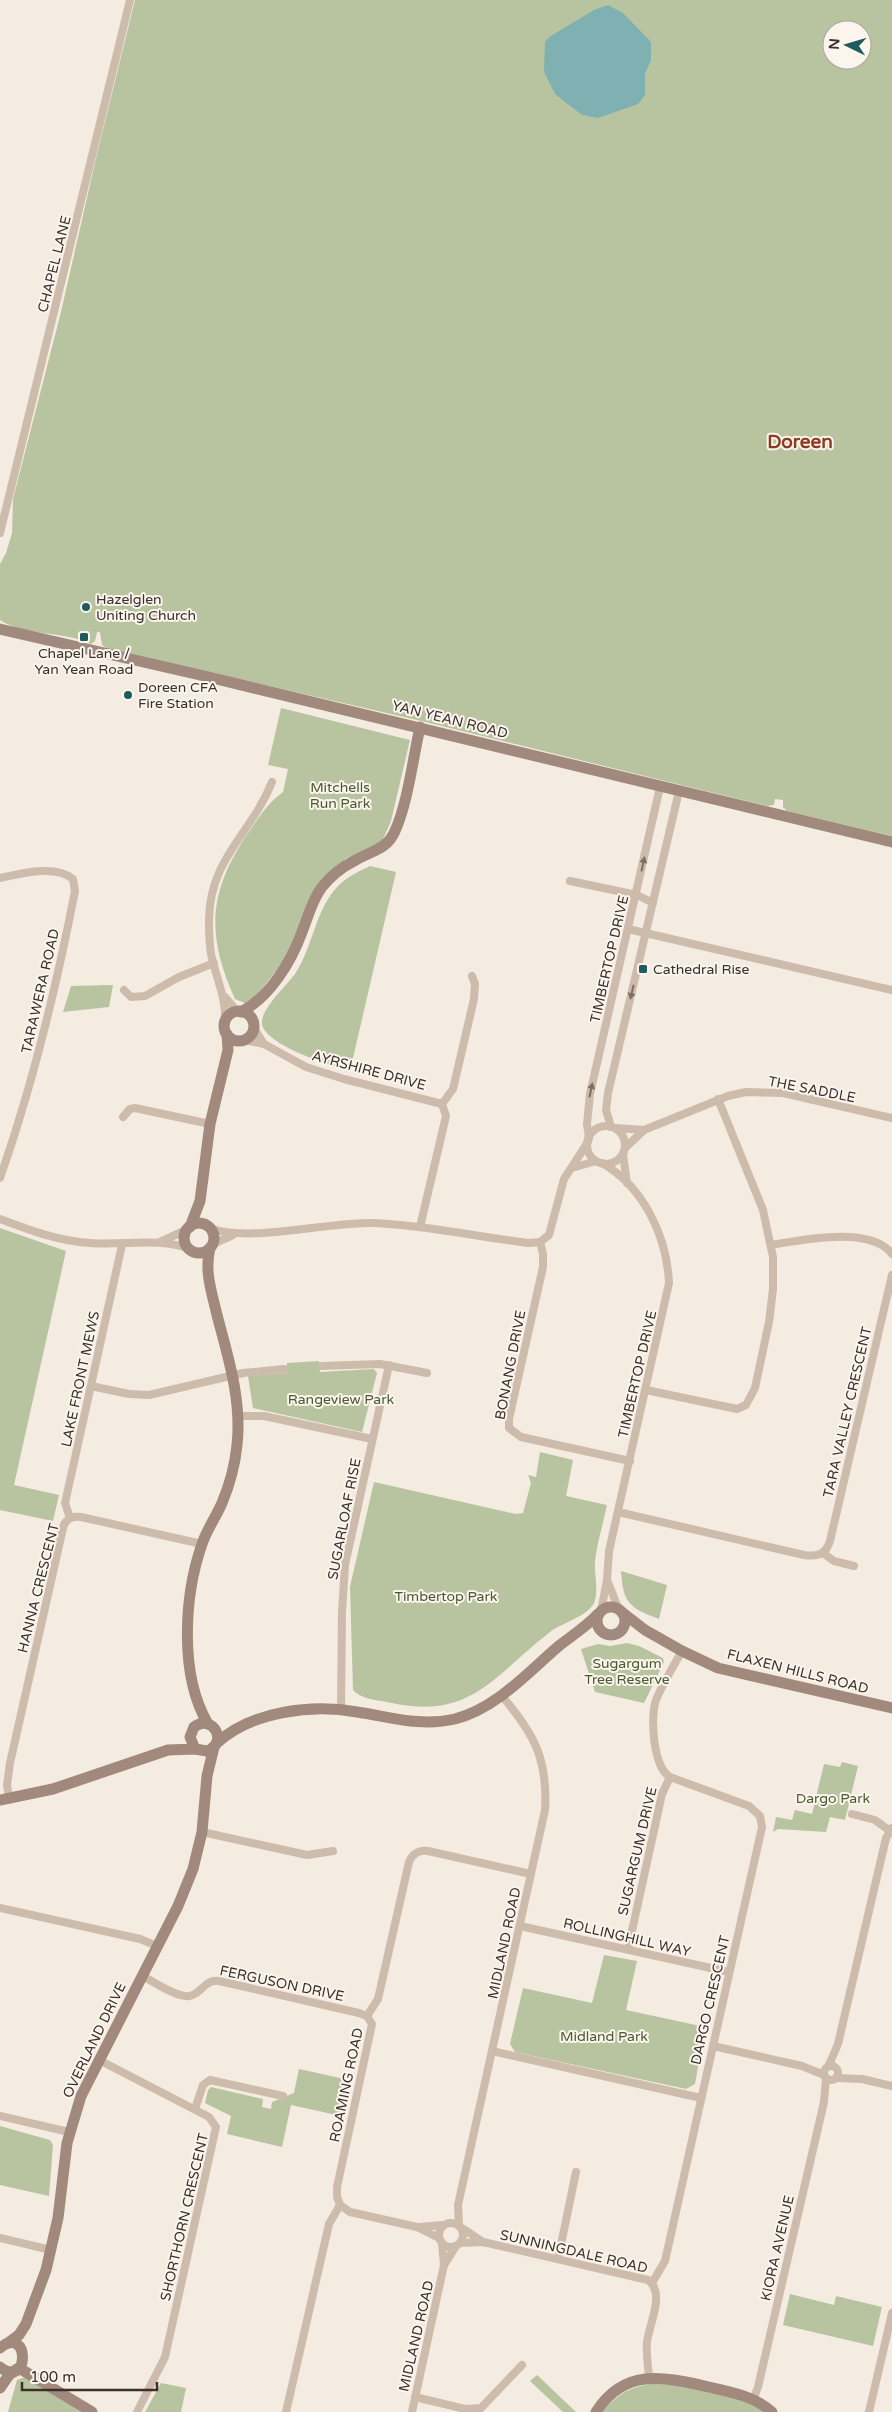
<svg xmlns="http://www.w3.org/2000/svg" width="892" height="2412" font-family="'Varela Round',sans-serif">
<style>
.green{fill:#b8c4a0;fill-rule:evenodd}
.water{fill:#7fb0b2}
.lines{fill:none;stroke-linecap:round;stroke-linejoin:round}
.street{stroke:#cdbbac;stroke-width:8}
.secondary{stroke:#a18a7d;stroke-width:11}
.oneway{fill:#7d6f65}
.poi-dot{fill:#1f5a5e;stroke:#fbf5ee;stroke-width:2}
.labels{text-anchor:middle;stroke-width:4;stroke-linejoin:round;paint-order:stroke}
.street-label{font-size:14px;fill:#3b302b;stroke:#fbf5ee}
.poi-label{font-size:14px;fill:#3b302b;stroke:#fbf5ee;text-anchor:start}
.park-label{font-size:14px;fill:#4a5a2e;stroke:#fbf5ee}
.district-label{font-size:19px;font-weight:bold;fill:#8c3b22;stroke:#fbf5ee}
</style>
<rect width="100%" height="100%" fill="#f4ebe1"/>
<g class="green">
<path d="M135,0H892V836L787,811L783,807V800L775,799L774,805L767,806L417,720L108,649L102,645L100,632H97L95,641L91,644C62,630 26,637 0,620V564L6,553L12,533L13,499L61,312L96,158ZM832,30H862V60H832Z"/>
<path d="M281,708L410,740L391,821L384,837L379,845L345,859L277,970L249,1005L235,999C206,935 208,892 248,833C259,817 268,803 283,792L288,769L268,765Z"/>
<path d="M370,866L396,872L350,1071C331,1066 265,1045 262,1024C260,1010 286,986 295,974C313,947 315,910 338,886C347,877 359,871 370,866Z"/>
<path d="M113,985L109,1007L63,1012L71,986Z"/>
<path d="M0,1228L66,1251L14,1485L59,1495L53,1521L0,1510Z"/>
<path d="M319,1361L320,1372L374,1369L377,1373L362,1432L253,1408L248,1376L286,1373L287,1363Z"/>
<path d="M540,1452L573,1460L566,1496L607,1505C603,1524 597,1543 595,1561C594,1574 599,1591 594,1603C588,1616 562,1623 550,1632C494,1675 472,1720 392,1703C379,1700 362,1700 353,1690L350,1587L374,1482L516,1514L523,1513L531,1483L528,1475L536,1477Z"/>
<path d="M621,1571L667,1585L659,1619C630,1608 623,1604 621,1571Z"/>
<path d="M627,1643L639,1646L663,1658L664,1662L644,1703L595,1692L581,1649L598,1644L610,1646Z"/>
<path d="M842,1762L858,1766L845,1820L830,1817L826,1832L778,1829L773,1832L776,1817L792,1820L795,1810L812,1814L824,1764L840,1767Z"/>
<path d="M604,1955L637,1961L626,2010L705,2027L695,2084L686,2089L515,2052L510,2044L523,1988L592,2003Z"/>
<path d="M299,2069L349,2080L341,2116L291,2105L282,2147L227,2134L231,2116L205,2103L208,2090L211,2087L263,2099L262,2107L271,2109L272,2102L294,2093Z"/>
<path d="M0,2126L50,2140L53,2145L49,2196L0,2185Z"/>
<path d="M790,2294L834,2305L836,2296L882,2307L873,2346L783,2325Z"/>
<path d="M537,2375L576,2412H563L530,2381Z"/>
<path d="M25,2377L81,2412H8L17,2380Z"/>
<path d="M663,2382L740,2399L765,2412H602C622,2389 634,2386 663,2382Z"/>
<path d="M161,2383L186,2388L181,2412H145Z"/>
</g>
<path class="water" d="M608,5L623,13L651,42V60L645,74V95L638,104L598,118L582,115L555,94L544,72L545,42L549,37L594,10Z"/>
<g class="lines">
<g class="street">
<path d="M0,533L130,0"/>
<path d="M0,878C20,874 55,864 73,879L75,891C56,989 33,1084 0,1178"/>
<path d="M570,881L637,895L653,903"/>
<path d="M628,929L892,990"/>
<path d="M124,990L131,997L145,996L179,977L214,963"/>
<path d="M225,997L238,1012"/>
<path d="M225,1024C227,999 216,978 211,954C209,942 209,930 209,919C210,858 252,833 272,782"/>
<path d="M254,1028L264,1044L306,1067L344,1079L442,1104"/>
<path d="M245,1040L264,1044"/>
<path d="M123,1117L130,1109L135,1108L210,1124"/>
<circle cx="606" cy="1145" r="19"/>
<path d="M611,1127L606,1110L608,1093L679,791"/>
<path d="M616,1128L644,1130"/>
<path d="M589,1138L587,1124L590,1094L660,787"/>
<path d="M625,1148L644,1130L728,1096L746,1092L783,1093L892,1118"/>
<path d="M623,1154L627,1183"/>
<path d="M572,1168L596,1161"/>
<path d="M0,1219C29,1230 58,1241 90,1243C123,1246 158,1237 190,1249"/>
<path d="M420,1227L446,1116L442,1104L453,1089L474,999L475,984L472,976"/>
<path d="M211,1229C258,1242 324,1222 374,1223C426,1225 477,1237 529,1243L540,1242L549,1235L564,1179L588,1142"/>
<path d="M160,1242L188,1229"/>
<path d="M540,1242L543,1254V1267L509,1419V1428L521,1437L630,1461"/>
<path d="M213,1244L233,1235"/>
<path d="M771,1245C801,1240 871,1225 892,1254"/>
<path d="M322,1366L380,1364L427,1373"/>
<path d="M91,1386L129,1394L149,1395L243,1373L284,1369"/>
<path d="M646,1390L737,1409L746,1405L755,1388L769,1322L773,1289V1257L763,1210L718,1099"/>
<path d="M239,1416H264L372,1439"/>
<path d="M618,1512L804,1555C818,1557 826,1554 830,1541L892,1275"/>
<path d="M70,1518L65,1503L122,1245"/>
<path d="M823,1553L834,1561L854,1566"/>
<path d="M607,1580L619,1610"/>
<path d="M601,1611L607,1580L609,1551L669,1283C667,1237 644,1187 602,1163"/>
<path d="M341,1710L342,1612L345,1565L389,1365"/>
<path d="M9,1798L7,1785L10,1763L63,1528C65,1519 72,1516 81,1517L202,1544"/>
<path d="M852,1814L875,1820L890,1831"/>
<path d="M202,1832L307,1855L333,1851"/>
<path d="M0,1908L140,1939L157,1946"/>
<path d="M520,1926L729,1972"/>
<path d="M628,1949L662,1794L670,1777C653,1767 650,1717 656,1700C663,1683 673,1667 682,1651"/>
<path d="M142,1976C153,1981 177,1998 189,1996C202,1994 204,1979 219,1981L359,2013L367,2016L372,2024L337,2187V2197L340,2205L329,2224L286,2412"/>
<path d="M367,2016L378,1999L409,1862C413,1853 419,1850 428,1851L531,1874"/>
<path d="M713,2046L802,2066L824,2075"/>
<path d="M492,2051L701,2098"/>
<path d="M99,2060L209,2117L216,2127L165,2357L137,2412"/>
<path d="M829,2065L838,2044L886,1838L892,1828"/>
<circle cx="831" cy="2073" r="7"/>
<path d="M836,2078L862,2079L892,2086"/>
<path d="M195,2109L203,2085L210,2080L283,2096"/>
<path d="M0,2116L69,2132"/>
<path d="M340,2205L350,2212L417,2227L439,2238"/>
<circle cx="451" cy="2235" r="12"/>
<path d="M459,2225L458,2205L545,1810C548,1759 534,1733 501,1695"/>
<path d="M419,2227L443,2225"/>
<path d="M462,2228L483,2242"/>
<path d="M0,2238L51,2250"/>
<path d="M460,2243L483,2242L648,2280C666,2293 649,2324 647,2342C646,2354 648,2366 649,2377"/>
<path d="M558,2259L576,2172"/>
<path d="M444,2265L456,2246"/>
<path d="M652,2283L665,2261L762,1827L760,1816L749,1806L670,1777"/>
<path d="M415,2397L465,2409L481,2408L522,2365"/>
<path d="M753,2400L758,2387L824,2102L826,2078"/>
<path d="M412,2412L444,2265L442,2243"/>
<path d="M869,2412L892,2313"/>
</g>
<g class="secondary">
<path d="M0,629L200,675L892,842"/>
<circle cx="239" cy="1026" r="15"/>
<path d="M241,1012C270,997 291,962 302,932C308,917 312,900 322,887C330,877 342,867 354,861C370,851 387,850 395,831C408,802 413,758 420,727"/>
<circle cx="199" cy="1238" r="15"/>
<path d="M190,1227L200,1201L210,1124L228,1050L227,1034"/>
<circle cx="611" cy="1621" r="14"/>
<path d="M623,1613L645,1630L682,1651L718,1668L892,1708"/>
<path d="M208,1724C179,1675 184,1596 202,1544C207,1529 216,1517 222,1503C230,1484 235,1465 237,1445C242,1400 228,1357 217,1315C212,1293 204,1271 210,1248"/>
<path d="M217,1743C252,1711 312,1704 357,1712C391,1717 421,1727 455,1719C497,1708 528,1672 560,1645C573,1635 587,1626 598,1614"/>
<path d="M0,1800L53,1789L168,1750L195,1749L207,1751C229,1743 213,1713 194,1727L190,1737L195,1749"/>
<path d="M8,2343L19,2335L26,2324L46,2270L58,2218L67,2143L81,2096L178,1906L193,1869L202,1832L207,1776L214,1747"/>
<path d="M0,2348C30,2324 30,2390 0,2367"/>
<path d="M19,2368L92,2412"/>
<path d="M0,2388L9,2375L17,2369"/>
<path d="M596,2412C625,2367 664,2377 709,2387C731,2392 754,2396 772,2412"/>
</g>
</g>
<defs><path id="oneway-solid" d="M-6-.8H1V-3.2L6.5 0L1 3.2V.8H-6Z" transform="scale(1.25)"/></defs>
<g class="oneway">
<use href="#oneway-solid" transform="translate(643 864) rotate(-78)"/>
<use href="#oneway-solid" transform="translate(632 992) rotate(103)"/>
<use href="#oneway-solid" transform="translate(591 1090) rotate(-78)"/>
</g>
<g class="poi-dot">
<circle cx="86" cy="607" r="5"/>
<rect x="79" y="632" width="10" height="10" rx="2.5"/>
<circle cx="128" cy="695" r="5"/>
<rect x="638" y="964" width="10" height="10" rx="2.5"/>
</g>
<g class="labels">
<g class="street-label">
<text transform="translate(54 264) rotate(-76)" y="5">CHAPEL LANE</text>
<text transform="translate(450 719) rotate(14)" y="5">YAN YEAN ROAD</text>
<text transform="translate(609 959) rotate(-77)" y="5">TIMBERTOP DRIVE</text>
<text transform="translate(40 991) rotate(-77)" y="5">TARAWERA ROAD</text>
<text transform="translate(369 1070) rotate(15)" y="5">AYRSHIRE DRIVE</text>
<text transform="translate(812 1089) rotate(11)" y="5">THE SADDLE</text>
<text transform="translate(510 1365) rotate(-79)" y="5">BONANG DRIVE</text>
<text transform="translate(637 1374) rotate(-77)" y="5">TIMBERTOP DRIVE</text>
<text transform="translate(80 1379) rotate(-78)" y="5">LAKE FRONT MEWS</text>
<text transform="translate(847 1412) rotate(-77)" y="5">TARA VALLEY CRESCENT</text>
<text transform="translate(344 1519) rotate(-79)" y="5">SUGARLOAF RISE</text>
<text transform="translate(38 1588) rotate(-76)" y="5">HANNA CRESCENT</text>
<text transform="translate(798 1671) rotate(14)" y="5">FLAXEN HILLS ROAD</text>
<text transform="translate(637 1851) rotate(-77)" y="5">SUGARGUM DRIVE</text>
<text transform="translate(627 1937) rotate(13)" y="5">ROLLINGHILL WAY</text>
<text transform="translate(504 1943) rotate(-78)" y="5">MIDLAND ROAD</text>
<text transform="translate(282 1983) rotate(12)" y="5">FERGUSON DRIVE</text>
<text transform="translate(710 2000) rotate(-77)" y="5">DARGO CRESCENT</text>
<text transform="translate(94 2040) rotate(-64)" y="5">OVERLAND DRIVE</text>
<text transform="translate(346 2085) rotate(-78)" y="5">ROAMING ROAD</text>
<text transform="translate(184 2217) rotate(-77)" y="5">SHORTHORN CRESCENT</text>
<text transform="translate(777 2248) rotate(-77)" y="5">KIORA AVENUE</text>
<text transform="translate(574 2251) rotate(13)" y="5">SUNNINGDALE ROAD</text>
<text transform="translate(416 2336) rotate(-77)" y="5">MIDLAND ROAD</text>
</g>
<g class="poi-label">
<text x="96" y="604">Hazelglen<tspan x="96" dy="16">Uniting Church</tspan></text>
<text x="84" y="658" text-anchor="middle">Chapel Lane /<tspan x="84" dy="16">Yan Yean Road</tspan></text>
<text x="138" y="692">Doreen CFA<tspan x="138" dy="16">Fire Station</tspan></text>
<text x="653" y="974">Cathedral Rise</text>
</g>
<g class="park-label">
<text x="340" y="792">Mitchells<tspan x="340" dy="16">Run Park</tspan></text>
<text x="341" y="1404">Rangeview Park</text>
<text x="446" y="1601">Timbertop Park</text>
<text x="627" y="1668">Sugargum<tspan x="627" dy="16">Tree Reserve</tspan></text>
<text x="833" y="1803">Dargo Park</text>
<text x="604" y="2041">Midland Park</text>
</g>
<g class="district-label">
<text x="800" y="448">Doreen</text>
</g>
</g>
<g transform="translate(847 45) rotate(275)"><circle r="24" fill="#fbf5ee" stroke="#aea6a0"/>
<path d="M0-4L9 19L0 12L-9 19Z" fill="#1f5a5e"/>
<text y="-8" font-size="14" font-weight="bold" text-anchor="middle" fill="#3b302b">N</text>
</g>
<path d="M22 2382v8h135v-8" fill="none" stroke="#3b302b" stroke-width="2.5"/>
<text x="30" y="2382" font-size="15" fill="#3b302b" stroke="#fbf5ee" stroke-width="4" paint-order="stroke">100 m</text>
</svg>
